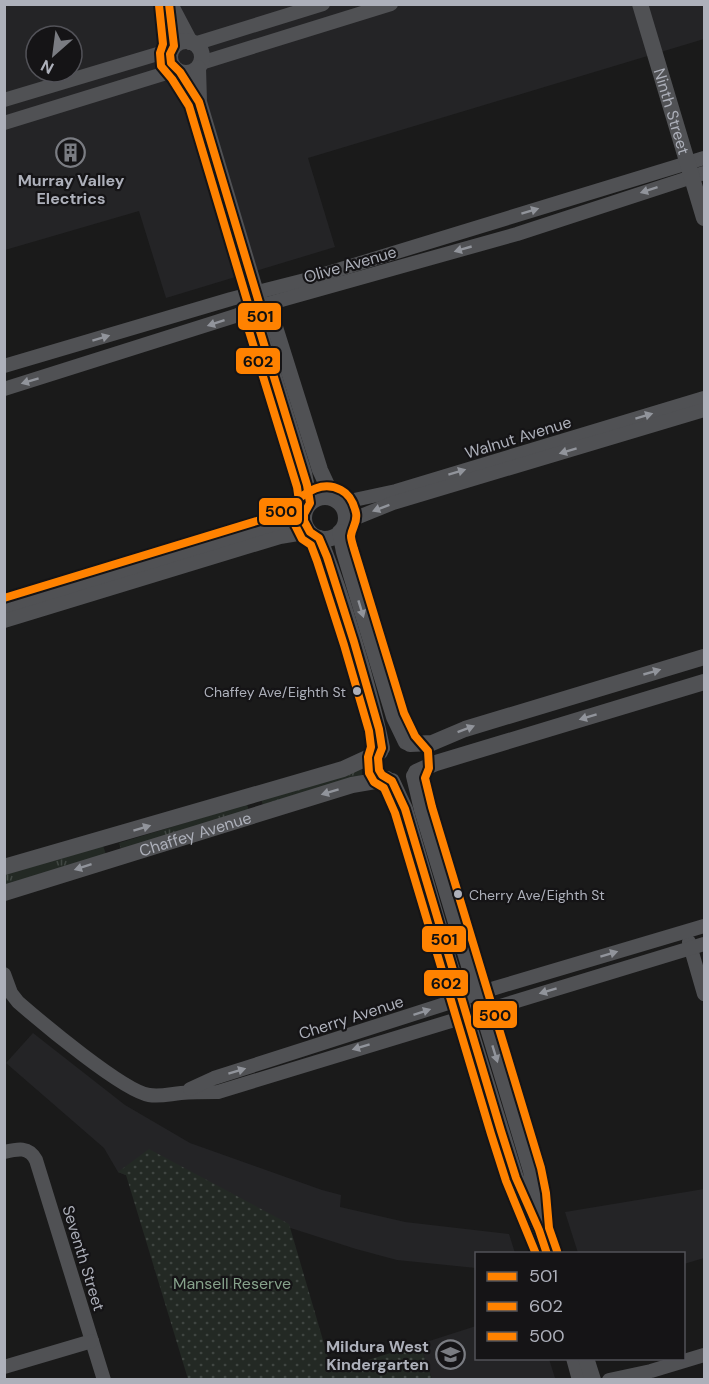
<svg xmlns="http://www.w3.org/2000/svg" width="709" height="1384" font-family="'DM Sans',sans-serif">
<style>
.built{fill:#242426;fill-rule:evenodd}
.grass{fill:url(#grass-tufts)}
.park{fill:url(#park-dots)}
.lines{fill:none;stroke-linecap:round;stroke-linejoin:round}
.minor{stroke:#505154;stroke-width:14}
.tertiary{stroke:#505154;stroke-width:16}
.bus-1-casing{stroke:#151416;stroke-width:12}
.bus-2-casing{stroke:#151416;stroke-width:12}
.bus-3-casing{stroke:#151416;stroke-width:12}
.bus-1{stroke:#ff8200;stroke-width:8}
.bus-2{stroke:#ff8200;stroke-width:8}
.bus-3{stroke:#ff8200;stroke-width:8}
.oneway{fill:#91949b}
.bus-dot{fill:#adb0ba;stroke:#151416;stroke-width:2}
.labels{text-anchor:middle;stroke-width:4.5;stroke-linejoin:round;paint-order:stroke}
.bus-label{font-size:14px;fill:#adb0ba;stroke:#151416;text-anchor:end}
.street-label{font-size:16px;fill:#adb0ba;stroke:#151416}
.poi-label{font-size:16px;font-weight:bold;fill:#adb0ba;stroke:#151416}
.park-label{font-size:16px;fill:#86a28b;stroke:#151416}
.line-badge{stroke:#151416;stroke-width:2}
.pale-badge-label{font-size:16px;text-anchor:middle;font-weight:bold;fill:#111}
</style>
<defs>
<pattern id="grass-tufts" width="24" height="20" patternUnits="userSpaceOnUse" patternTransform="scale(1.5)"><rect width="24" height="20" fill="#232924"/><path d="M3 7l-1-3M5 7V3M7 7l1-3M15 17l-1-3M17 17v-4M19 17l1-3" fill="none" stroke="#404642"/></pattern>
<pattern id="park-dots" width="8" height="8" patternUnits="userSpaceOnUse" patternTransform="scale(1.5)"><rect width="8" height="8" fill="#232924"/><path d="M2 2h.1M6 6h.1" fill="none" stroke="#404642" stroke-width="1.8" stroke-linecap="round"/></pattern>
</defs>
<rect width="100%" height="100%" fill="#1a1a1a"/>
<g class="built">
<path d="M5,5H704V39L308,158L335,247L166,298L139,211L5,250ZM36,36H72V72H36Z"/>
<path d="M33,1033L125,1105L190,1143L322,1190L341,1195L340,1207L405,1222L509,1234L515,1253L476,1254V1268L397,1260L356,1249L125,1175L118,1172L104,1148L6,1063Z"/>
<path d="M704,1189V1258L684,1264V1254L578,1253L565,1212Z"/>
<path d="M476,1326V1358L549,1359L555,1378L549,1380L432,1379L420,1344Z"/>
</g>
<g class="grass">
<path d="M362,769V775L263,805L261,799Z"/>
<path d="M247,804L249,811L121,849L119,843Z"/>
<path d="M103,846L106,854L7,885L5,883L4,875Z"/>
</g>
<path class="park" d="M149,1149L289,1224L332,1371L420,1344L432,1379H188L126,1175L118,1172Z"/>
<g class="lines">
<g class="minor">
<path d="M194,44L323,4"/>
<path d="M201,63L391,4"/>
<path d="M4,100L171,50"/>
<path d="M4,123L176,70"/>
<path d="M4,366L231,299L305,280L704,158"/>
<path d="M4,389L235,316L260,306L517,234L704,173"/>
<path d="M340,503L396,491L704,398"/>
<path d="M346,522L393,503L704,410"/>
<path d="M4,609L268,529L285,523L307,508"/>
<path d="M4,621L280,537L310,532"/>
<path d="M689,942L704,994"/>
<path d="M4,974L11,993L18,1002C41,1022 123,1091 149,1095C160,1097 170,1094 181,1093C193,1092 206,1092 218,1092L704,944"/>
<path d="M190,1089L214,1078L495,988L704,926"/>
<path d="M4,1152C17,1149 29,1146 36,1160L104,1380"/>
<path d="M4,1367L92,1341"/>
<path d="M609,1380L651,1371L704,1355"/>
</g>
<g class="tertiary">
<path d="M170,4L190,42"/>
<path id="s1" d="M640,4L704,218"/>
<circle cx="186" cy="57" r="16"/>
<path d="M198,68L199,102L260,306L259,328L304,473L310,503"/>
<path d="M260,306L274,324L320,470L333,498"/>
<circle cx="325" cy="518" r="21"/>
<path d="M340,532L344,552L394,717L406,742"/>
<path d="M319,538C337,581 350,626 363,671C370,697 377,722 382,748"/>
<path d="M410,744L432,743L465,729L704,657"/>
<path d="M416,772L436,763L704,682"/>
<path d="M414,776L422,810L531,1171L538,1218"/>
<path d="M392,781L405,809L449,961L516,1178L539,1230L547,1254"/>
<path d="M4,867L343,769L380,752"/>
<path id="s2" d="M4,893L352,785L387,779"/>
<path d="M574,1358L580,1380"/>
<path d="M586,1358L593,1380"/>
</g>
<defs>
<path id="bus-1" d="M169,4L174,46L170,54L171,63L180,72L199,102L260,306L259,328L307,485L310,503L304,514V521L310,532L319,538L327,557L354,642L379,729L382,748L378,758L379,770L382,775L392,781L405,809L501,1131L516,1178L539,1230L547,1254"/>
<path id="bus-2" d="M159,5L163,44L160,53L161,66L172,79L189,106L249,307V331L297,487L299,501L294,512V523L302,539L311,545L317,561L344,645L369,731L371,747L368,757L369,773L374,782L384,788L395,813L491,1134L506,1181L536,1254"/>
<path id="bus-3" d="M4,598L270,517C293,509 313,475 341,490C349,494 354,504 356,513C358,522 352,527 351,536C351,540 353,545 354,549L404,713L415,736L428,751L429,768L425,778L432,807L541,1168L546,1193L549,1228L557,1251"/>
</defs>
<use href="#bus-1" class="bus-1-casing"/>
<use href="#bus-2" class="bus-2-casing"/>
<use href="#bus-3" class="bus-3-casing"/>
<use href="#bus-1" class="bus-1"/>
<use href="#bus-2" class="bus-2"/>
<use href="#bus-3" class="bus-3"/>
</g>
<defs><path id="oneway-solid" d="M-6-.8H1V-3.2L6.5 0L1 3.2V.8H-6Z" transform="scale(1.5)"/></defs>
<g class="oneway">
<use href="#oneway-solid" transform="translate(649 190) rotate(162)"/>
<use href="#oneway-solid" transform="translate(530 211) rotate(-17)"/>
<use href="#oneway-solid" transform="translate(463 249) rotate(164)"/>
<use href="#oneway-solid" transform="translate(216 323) rotate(162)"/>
<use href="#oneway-solid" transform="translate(101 338) rotate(-17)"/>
<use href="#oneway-solid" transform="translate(30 381) rotate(163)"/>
<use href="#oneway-solid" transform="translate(644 416) rotate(-17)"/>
<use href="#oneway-solid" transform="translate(568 451) rotate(163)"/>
<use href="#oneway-solid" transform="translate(457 472) rotate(-17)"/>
<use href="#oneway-solid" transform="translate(381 508) rotate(159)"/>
<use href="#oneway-solid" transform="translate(361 609) rotate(73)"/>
<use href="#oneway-solid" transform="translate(652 672) rotate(-16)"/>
<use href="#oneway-solid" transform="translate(588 717) rotate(163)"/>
<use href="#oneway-solid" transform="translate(466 729) rotate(-21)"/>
<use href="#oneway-solid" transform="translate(330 792) rotate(163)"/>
<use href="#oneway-solid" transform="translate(142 828) rotate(-17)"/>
<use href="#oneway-solid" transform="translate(83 867) rotate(162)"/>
<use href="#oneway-solid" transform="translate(609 954) rotate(-17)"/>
<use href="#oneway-solid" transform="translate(548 991) rotate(163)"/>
<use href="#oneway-solid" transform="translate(422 1012) rotate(-18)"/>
<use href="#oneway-solid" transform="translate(361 1047) rotate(163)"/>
<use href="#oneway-solid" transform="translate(495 1054) rotate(73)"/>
<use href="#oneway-solid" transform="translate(237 1071) rotate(-17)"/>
</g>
<defs>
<symbol id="building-ring" viewBox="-11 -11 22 22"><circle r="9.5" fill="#151416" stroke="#7a7c82" stroke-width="1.5"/><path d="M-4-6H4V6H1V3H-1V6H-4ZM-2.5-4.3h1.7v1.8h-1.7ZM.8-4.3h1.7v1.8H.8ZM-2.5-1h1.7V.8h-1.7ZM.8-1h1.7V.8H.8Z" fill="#7a7c82"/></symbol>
<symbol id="school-ring" viewBox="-11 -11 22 22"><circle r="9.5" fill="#151416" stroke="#7a7c82" stroke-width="1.5"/><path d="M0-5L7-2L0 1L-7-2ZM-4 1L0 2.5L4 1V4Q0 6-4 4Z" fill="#7a7c82"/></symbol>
</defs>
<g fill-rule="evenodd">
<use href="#building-ring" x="54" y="136" width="33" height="33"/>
<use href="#school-ring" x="434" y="1338" width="33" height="33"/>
</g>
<g class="bus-dot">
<circle cx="357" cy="691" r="5"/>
<circle cx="458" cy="894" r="5"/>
</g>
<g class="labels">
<g class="bus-label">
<text x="346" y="697">Chaffey Ave/Eighth St</text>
<text x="469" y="900" text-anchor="start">Cherry Ave/Eighth St</text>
</g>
<g class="street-label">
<text dy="6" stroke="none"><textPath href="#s1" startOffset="112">Ninth Street</textPath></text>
<text transform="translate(350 264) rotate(-16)" y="6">Olive Avenue</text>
<text transform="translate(518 437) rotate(-17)" y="6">Walnut Avenue</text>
<text dy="6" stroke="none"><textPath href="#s2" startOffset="200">Chaffey Avenue</textPath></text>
<text transform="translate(351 1017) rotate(-18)" y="6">Cherry Avenue</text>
<text transform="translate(84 1258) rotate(73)" y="6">Seventh Street</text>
</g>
<g class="poi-label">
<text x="71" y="186">Murray Valley<tspan x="71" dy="18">Electrics</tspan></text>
<text x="429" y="1352" text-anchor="end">Mildura West<tspan x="429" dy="18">Kindergarten</tspan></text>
</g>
<g class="park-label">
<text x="232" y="1289">Mansell Reserve</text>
</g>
</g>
<g class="line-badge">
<rect x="237" y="302" width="45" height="29" rx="6" fill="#ff8200"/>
<rect x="235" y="347" width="46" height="28" rx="6" fill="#ff8200"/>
<rect x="258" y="497" width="45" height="29" rx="6" fill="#ff8200"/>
<rect x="421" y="925" width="46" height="28" rx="6" fill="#ff8200"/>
<rect x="423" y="969" width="46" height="28" rx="6" fill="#ff8200"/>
<rect x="472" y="1000" width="46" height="29" rx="6" fill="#ff8200"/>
</g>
<g class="pale-badge-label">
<text x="260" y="322">501</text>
<text x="258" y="367">602</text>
<text x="281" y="517">500</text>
<text x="444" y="945">501</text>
<text x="446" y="989">602</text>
<text x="495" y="1021">500</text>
</g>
<rect width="709" height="1384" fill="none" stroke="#adb0ba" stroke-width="12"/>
<rect x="475" y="1252" width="210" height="108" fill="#151416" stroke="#525258" stroke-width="1.5"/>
<rect x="487" y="1272" width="30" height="9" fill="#ff8200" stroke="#525258" stroke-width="1.5"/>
<text x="529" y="1282" font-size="18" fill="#adb0ba">501</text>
<rect x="487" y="1302" width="30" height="9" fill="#ff8200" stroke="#525258" stroke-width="1.5"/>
<text x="529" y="1312" font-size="18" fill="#adb0ba">602</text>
<rect x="487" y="1332" width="30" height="9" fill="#ff8200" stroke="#525258" stroke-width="1.5"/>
<text x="529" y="1342" font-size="18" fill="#adb0ba">500</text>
<g transform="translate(54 54) rotate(208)"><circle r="28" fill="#151416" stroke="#525258" stroke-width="1.5"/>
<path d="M0-4.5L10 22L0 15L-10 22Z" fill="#7a7c82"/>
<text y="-9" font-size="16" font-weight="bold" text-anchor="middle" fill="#adb0ba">N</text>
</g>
</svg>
